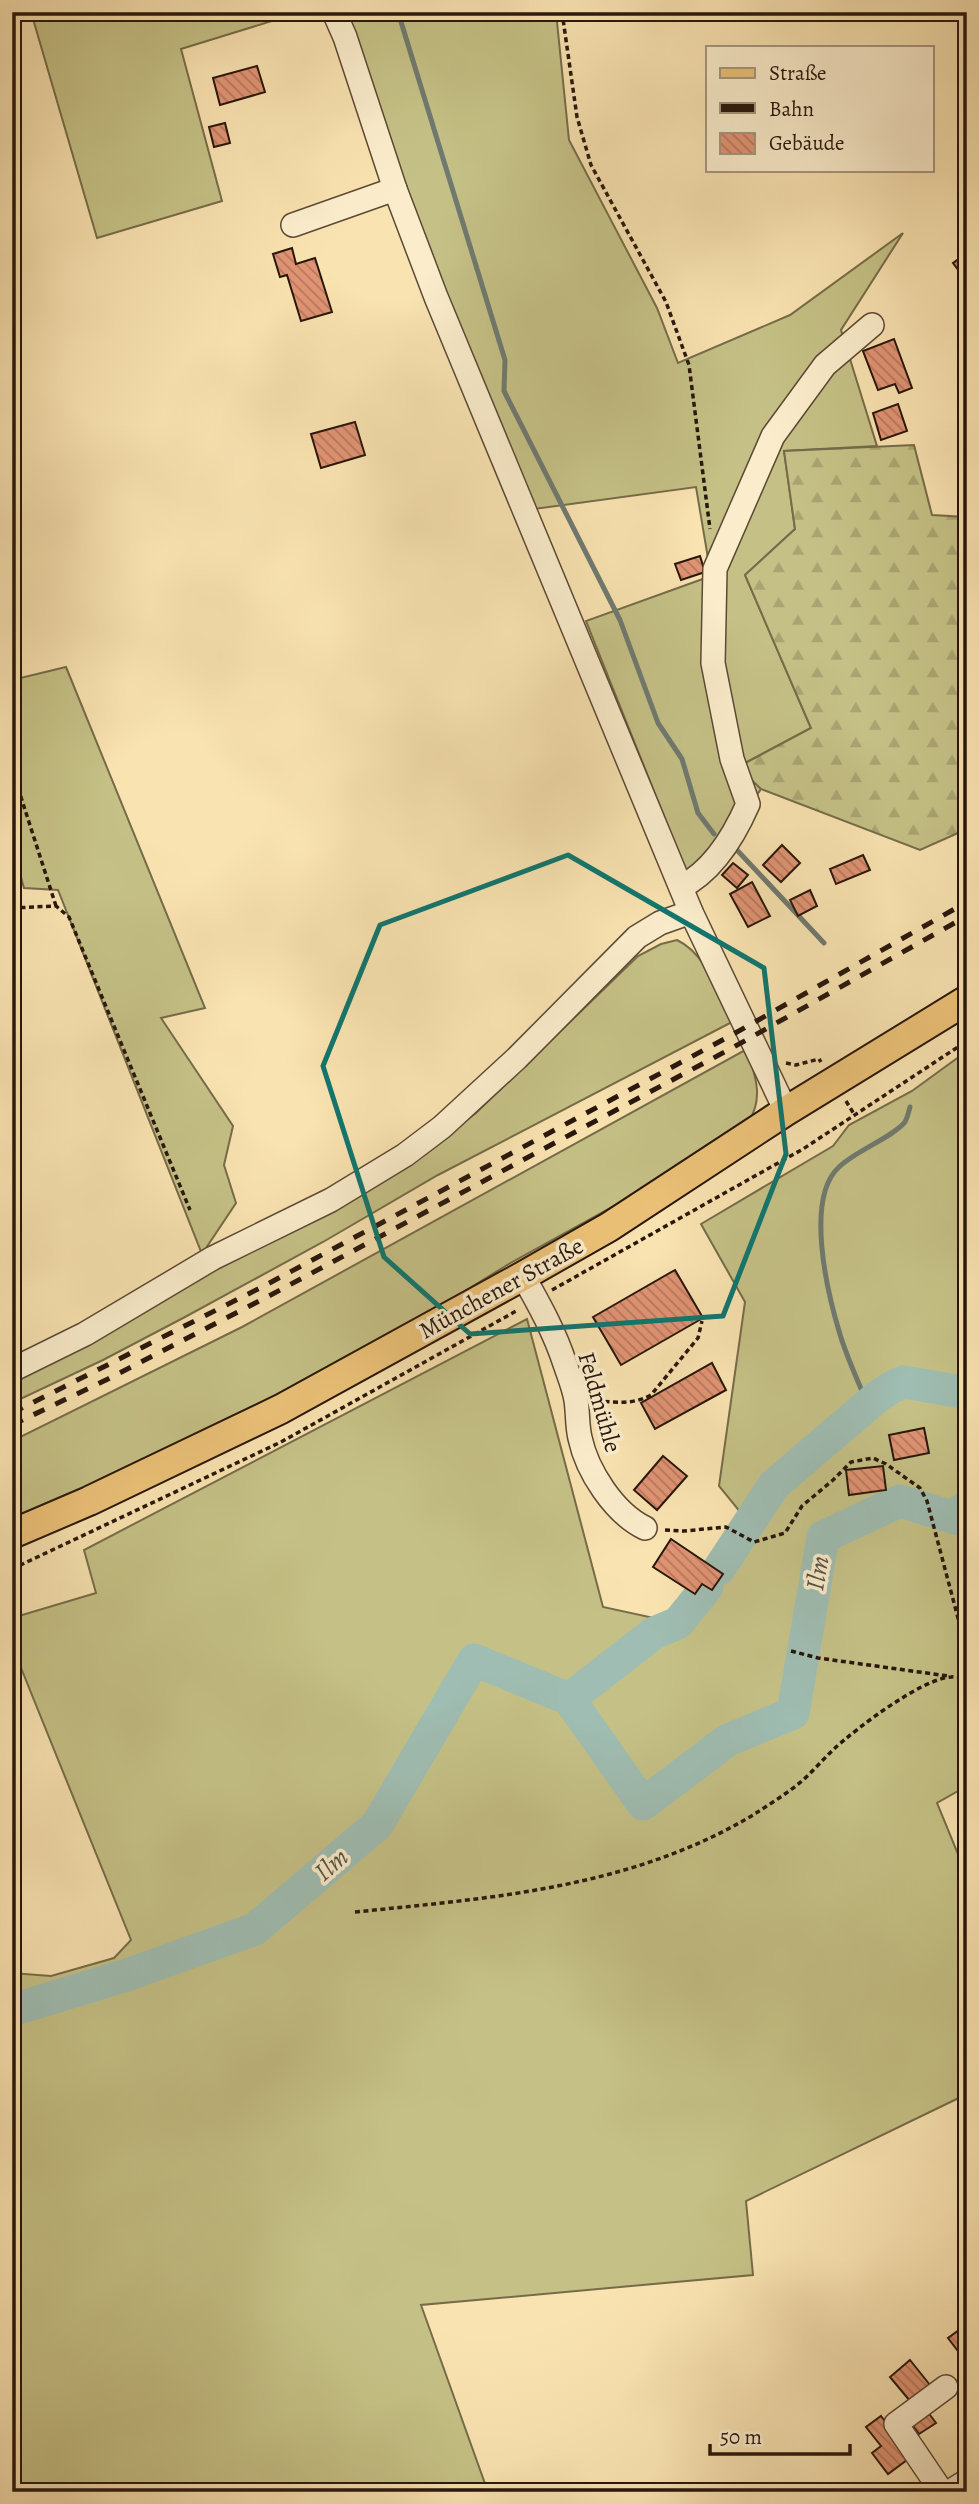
<svg xmlns="http://www.w3.org/2000/svg" width="979" height="2504" font-family="Alegreya,serif">
<style>
.grass{fill:#c5c186;stroke:#766c49;stroke-width:2}
.forest{fill:url(#forest-firs);stroke:#766c49;stroke-width:2}
.lines{fill:none;stroke-linecap:round;stroke-linejoin:round}
.stream{stroke:#6f7a70;stroke-width:5}
.river{stroke:#9fbdb2;stroke-width:33}
.building{fill:url(#building-back-hatch);stroke:#28160c;stroke-width:2}
.minor-casing{stroke:#5c4935;stroke-width:26}
.major-casing{stroke:#28160c;stroke-width:32}
.path{stroke:#28160c;stroke-width:3.5;stroke-dasharray:5 3.5;stroke-linecap:butt}
.minor{stroke:#fbedcc;stroke-width:23}
.major{stroke:#ecc278;stroke-width:28}
.rail{stroke:#28160c;stroke-width:5;stroke-dasharray:12 12;stroke-linecap:butt}
.marked{fill:none;stroke:#0f766e;stroke-width:5;stroke-linejoin:round}
.labels{text-anchor:middle;stroke-width:7;stroke-linejoin:round;paint-order:stroke}
.street-label{font-size:24px;fill:#28160c;stroke:#fbedcc}
.water-label{font-size:26px;font-style:italic;fill:#525046;stroke:#fbedcc}
</style>
<defs>
<pattern id="forest-firs" width="22" height="20" patternUnits="userSpaceOnUse" patternTransform="scale(1.75)"><rect width="22" height="20" fill="#c5c186"/><path d="M5 1l3.5 6h-7zM16 11l3.5 6h-7z" fill="#a9a572"/></pattern>
<pattern id="building-back-hatch" width="6" height="6" patternUnits="userSpaceOnUse" patternTransform="scale(1.75)"><rect width="6" height="6" fill="#e19474"/><path d="M-1 5l2 2M0 0l6 6M5-1l2 2" fill="none" stroke="#b6785e"/></pattern>
</defs>
<rect width="100%" height="100%" fill="#f9e3b1"/>
<filter id="stains"><feTurbulence type="fractalNoise" baseFrequency=".00286" numOctaves="4"/><feColorMatrix values="0 0 0 0 .2 0 0 0 0 .09 0 0 0 0 .02 0 0 0 .5 -.17"/></filter>
<radialGradient id="worn" r=".72"><stop offset=".6" stop-color="#630" stop-opacity="0"/><stop offset="1" stop-color="#630" stop-opacity=".3"/></radialGradient>
<g class="grass">
<path d="M31,12H301L181,49L222,201L97,238Z"/>
<path d="M345,12H556L569,140L657,308L678,363L790,315L903,233L841,330L877,446L784,451L795,529L745,575L811,728L739,766L761,789L708,865L687,874L586,621L711,576L696,487L534,509L408,201Z"/>
<path d="M66,667L205,1008L161,1018L233,1126L224,1165L236,1203L202,1254L58,890L24,888L12,846V680Z"/>
<path d="M677,940C707,954 718,994 732,1022L438,1175L323,1242L185,1317L103,1360L12,1403V1382L103,1334L214,1269L421,1155L476,1113L638,956L661,944Z"/>
<path d="M747,1049C755,1075 764,1097 749,1121L634,1195L507,1265L367,1352L244,1416L12,1522V1441L242,1327Z"/>
<path d="M967,1051V1786L937,1803L967,1876V2094L746,2201L753,2275L421,2305L488,2492H12V1973L51,1976L114,1958L131,1940L19,1663L12,1655V1618L96,1593L84,1550L527,1319L603,1607L672,1622L746,1519L719,1486L745,1302L701,1224L833,1146L849,1125L912,1091Z"/>
</g>
<path class="forest" d="M914,445L932,515L967,517V829L920,850L761,789L738,767L811,728L745,575L795,529L784,451Z"/>
<g class="lines">
<g class="stream">
<path d="M398,12L505,360L504,391L620,620L658,723L682,759L698,813L714,834"/>
<path d="M736,849L824,943"/>
<path d="M868,1405C858,1381 846,1356 839,1331C827,1291 805,1198 839,1167C855,1151 893,1137 905,1122C907,1118 909,1111 910,1107"/>
</g>
<g class="river">
<path d="M719,1569L774,1485L877,1397L892,1387L904,1382L967,1393"/>
<path d="M569,1699L654,1633L678,1623L707,1587"/>
<path d="M12,2010L127,1975L255,1929L377,1825L474,1660L569,1699L643,1804L728,1740L793,1713L823,1537L900,1501L955,1518L967,1506"/>
</g>
</g>
<g class="building">
<path d="M257,66L265,92L220,105L213,78Z"/>
<path d="M225,123L230,143L214,147L209,127Z"/>
<path d="M292,248L296,264L315,258L332,312L301,321L287,275L280,277L273,254Z"/>
<path d="M967,253V282L953,263Z"/>
<path d="M894,339L912,388L899,393L895,384L878,390L863,351Z"/>
<path d="M898,404L907,431L881,440L873,413Z"/>
<path d="M355,422L365,455L321,468L311,434Z"/>
<path d="M700,556L705,572L681,580L675,564Z"/>
<path d="M782,845L800,863L781,882L763,865Z"/>
<path d="M863,855L870,870L836,884L830,869Z"/>
<path d="M733,863L748,875L737,888L722,875Z"/>
<path d="M752,882L770,916L748,927L730,894Z"/>
<path d="M810,890L817,906L798,916L790,900Z"/>
<path d="M675,1270L703,1318L621,1365L593,1317Z"/>
<path d="M712,1363L726,1390L655,1429L641,1403Z"/>
<path d="M924,1428L929,1453L894,1460L889,1435Z"/>
<path d="M663,1456L687,1476L657,1510L634,1490Z"/>
<path d="M883,1466L886,1490L849,1495L846,1470Z"/>
<path d="M671,1539L723,1574L712,1590L702,1584L695,1594L653,1567Z"/>
<path d="M966,2325L967,2357L964,2359L948,2338Z"/>
<path d="M910,2360L930,2385L910,2401L890,2377Z"/>
<path d="M927,2411L936,2423L919,2434L910,2422Z"/>
<path d="M881,2416L911,2457L888,2474L872,2453L881,2446L866,2427Z"/>
</g>
<g class="lines">
<defs>
<g id="minor">
<path d="M334,12L345,37L395,189L436,297L691,912L786,1111"/>
<path d="M293,225L395,189"/>
<path d="M681,887C713,871 734,836 748,804L732,759L713,663L715,569L773,436L825,365L872,325"/>
<path d="M523,1276C539,1304 555,1333 565,1364C569,1376 574,1388 576,1400C578,1413 577,1426 580,1438C587,1471 614,1513 645,1528"/>
<path d="M12,1370L85,1334L213,1258L331,1200L405,1155L442,1127L517,1058L637,937L660,923L691,912"/>
<path d="M942,2492L896,2424L946,2387"/>
<path d="M949,2492L967,2481"/>
</g>
<path id="major" d="M12,1534L89,1501L281,1409L523,1276L609,1227L786,1111L967,1000"/>
</defs>
<use href="#minor" class="minor-casing"/>
<use href="#major" class="major-casing"/>
<g class="path">
<path d="M562,12L577,117L591,165L666,302L689,365L710,529"/>
<path d="M18,788L56,906"/>
<path d="M12,908L56,906L69,917L190,1210"/>
<path d="M786,1063L796,1065L819,1059L821,1062"/>
<path d="M846,1101L854,1114"/>
<path d="M552,1290L803,1149L967,1041"/>
<path d="M596,1401C615,1402 633,1405 651,1395L698,1338L702,1321"/>
<path d="M665,1530L684,1531L726,1527L754,1542L785,1533L802,1506L833,1480L851,1462L873,1458L886,1464L920,1488L927,1501L967,1652"/>
<path d="M12,1569L281,1442L518,1310"/>
<path d="M791,1651L818,1658L948,1676"/>
<path d="M355,1912C492,1898 631,1888 753,1815C767,1806 783,1796 797,1785C810,1775 822,1760 835,1748C857,1728 921,1679 951,1677C956,1676 962,1678 967,1679"/>
</g>
<use href="#minor" class="minor"/>
<use href="#major" class="major"/>
<g class="rail">
<path d="M12,1413L262,1287L730,1036L967,902"/>
<path d="M12,1425L108,1379L267,1297L732,1048L967,916"/>
</g>
</g>
<path class="marked" d="M568,855L764,968L786,1154L723,1316L470,1334L384,1257L323,1066L380,925Z"/>
<g class="labels">
<g class="street-label">
<text transform="translate(501 1288) rotate(-29)" y="8">Münchener Straße</text>
<text transform="translate(600 1402) rotate(74)" y="8">Feldmühle</text>
</g>
<g class="water-label">
<text transform="translate(817 1573) rotate(-80)" y="9">Ilm</text>
<text transform="translate(331 1864) rotate(-41)" y="9">Ilm</text>
</g>
</g>
<rect width="979" height="2504" fill="none" stroke="#f9e3b1" stroke-width="42"/>
<rect x="14" y="14" width="951" height="2476" fill="none" stroke="#28160c" stroke-width="3.5"/>
<rect x="21" y="21" width="937" height="2462" fill="none" stroke="#28160c" stroke-width="2"/>
<rect x="706" y="46" width="228" height="126" fill="#fbedcc" stroke="#a7977f" stroke-width="2"/>
<rect x="720" y="68" width="35" height="10" fill="#ecc278" stroke="#a7977f" stroke-width="2"/>
<text x="769" y="80" font-size="21" fill="#28160c">Straße</text>
<rect x="720" y="103" width="35" height="10" fill="#28160c" stroke="#a7977f" stroke-width="2"/>
<text x="769" y="116" font-size="21" fill="#28160c">Bahn</text>
<rect x="720" y="133" width="35" height="21" fill="url(#building-back-hatch)" stroke="#a7977f" stroke-width="2"/>
<text x="769" y="150" font-size="21" fill="#28160c">Gebäude</text>
<path d="M710 2444v10h140v-10" fill="none" stroke="#28160c" stroke-width="3.5"/>
<text x="720" y="2444" font-size="21" fill="#28160c" stroke="#fbedcc" stroke-width="5" paint-order="stroke">50 m</text>
<rect width="100%" height="100%" filter="url(#stains)"/>
<rect width="100%" height="100%" fill="url(#worn)"/>
</svg>
